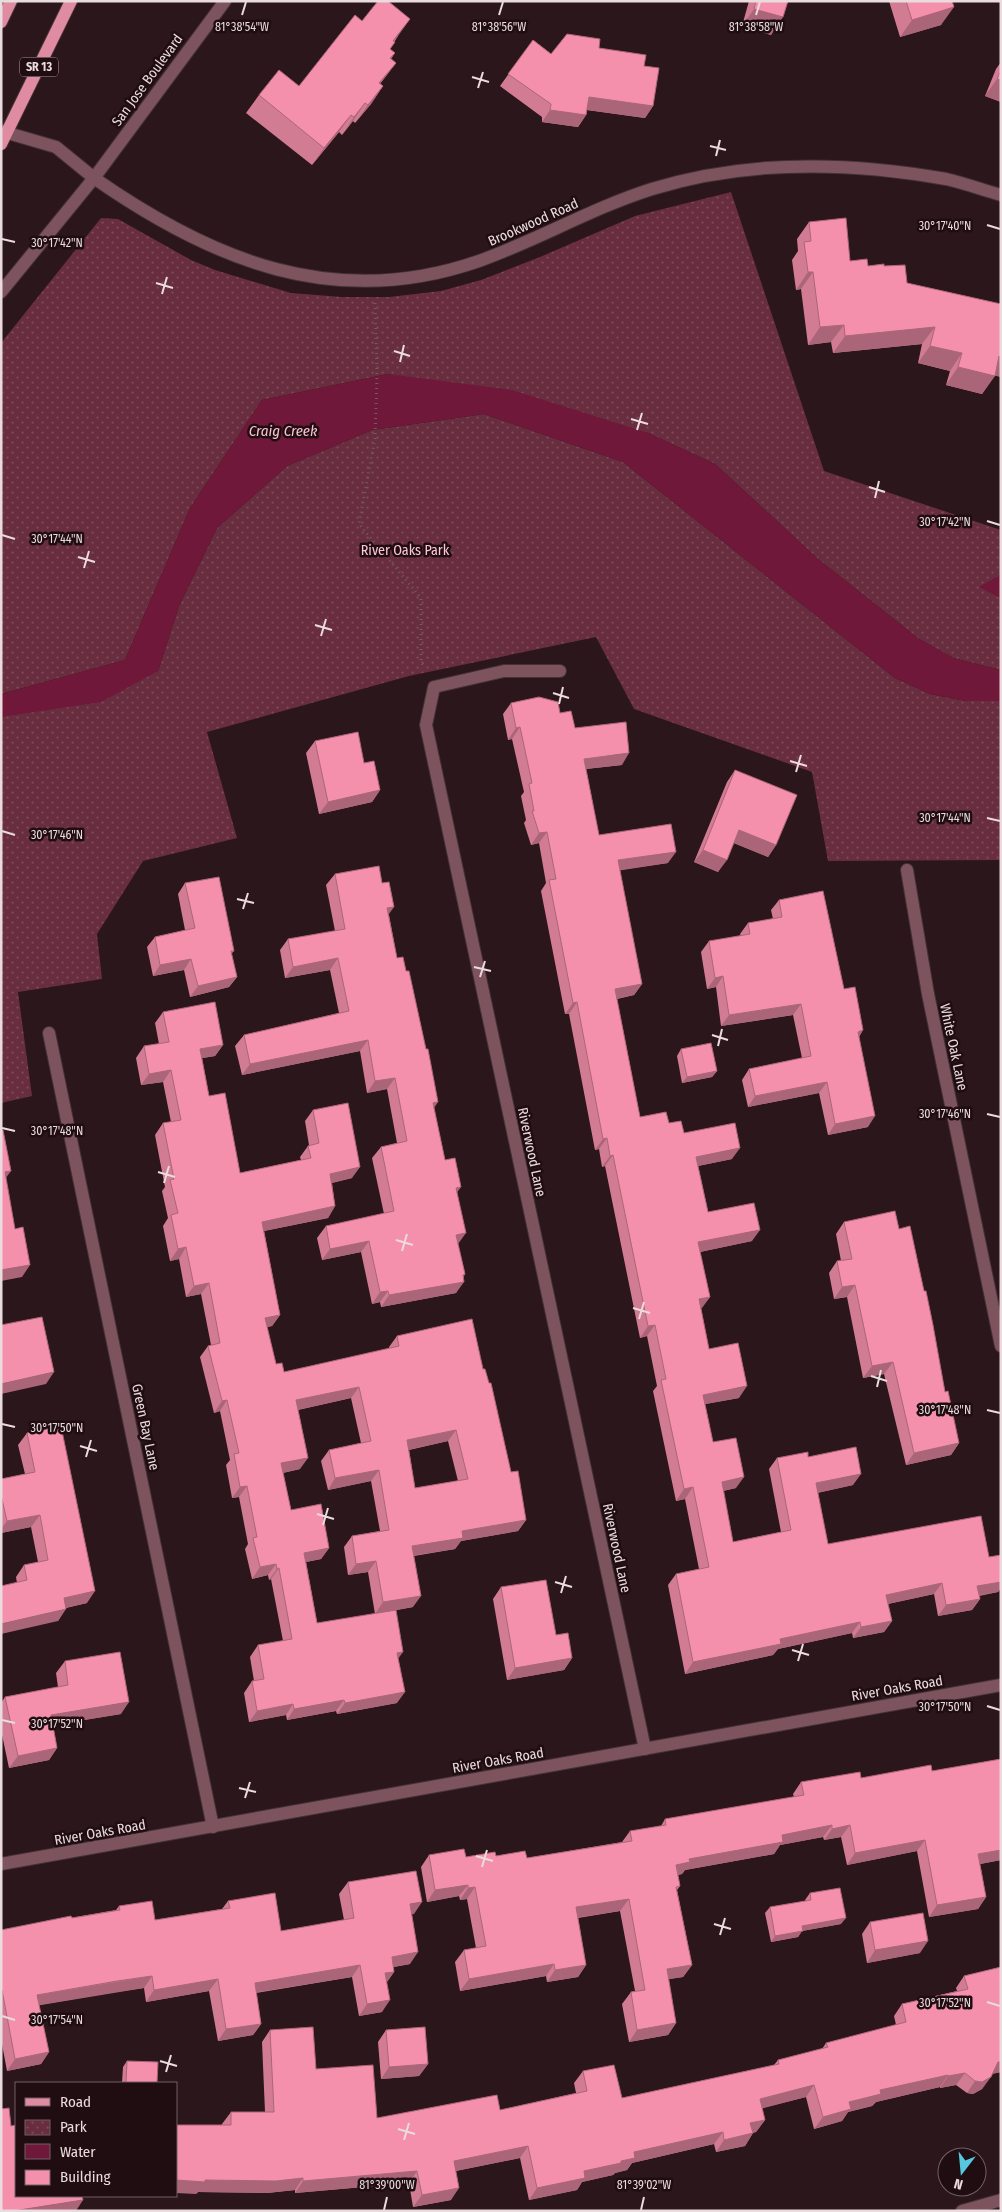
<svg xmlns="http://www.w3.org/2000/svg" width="1002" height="2212" font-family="'Fira Sans Condensed',sans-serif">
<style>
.park{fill:url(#park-dots)}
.water{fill:#701839}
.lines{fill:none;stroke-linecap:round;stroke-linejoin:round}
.minor-casing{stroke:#453236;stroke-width:14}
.tertiary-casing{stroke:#453236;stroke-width:14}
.primary-casing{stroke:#453236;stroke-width:14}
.path{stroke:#705d62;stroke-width:3;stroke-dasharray:1 4;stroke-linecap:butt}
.minor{stroke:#7d545e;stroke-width:12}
.tertiary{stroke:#7d545e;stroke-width:12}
.primary{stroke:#df8ba1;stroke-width:12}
.wall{fill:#d27c94;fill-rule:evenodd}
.shaded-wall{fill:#ab6578}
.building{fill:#f490ac;stroke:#ab6578;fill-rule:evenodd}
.ticks{fill:none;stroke:#eadbde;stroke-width:2}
.labels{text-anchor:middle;stroke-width:5;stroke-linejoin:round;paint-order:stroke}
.shield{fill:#200d12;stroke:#ad9da1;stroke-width:1}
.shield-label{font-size:12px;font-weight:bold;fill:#eadbde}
.street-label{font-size:14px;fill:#eadbde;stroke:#200d12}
.park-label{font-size:14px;fill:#fcc8d4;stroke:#200d12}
.water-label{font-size:15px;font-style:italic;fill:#f7c3cf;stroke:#200d12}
.ticks-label{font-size:12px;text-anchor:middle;fill:#eadbde;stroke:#200d12;stroke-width:5;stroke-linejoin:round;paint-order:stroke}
</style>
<defs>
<pattern id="park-dots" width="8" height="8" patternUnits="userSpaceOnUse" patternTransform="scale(1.25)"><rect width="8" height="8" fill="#682d3f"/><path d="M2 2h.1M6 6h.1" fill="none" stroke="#7e4b5a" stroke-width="1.8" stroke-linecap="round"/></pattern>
</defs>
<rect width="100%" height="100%" fill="#2a161b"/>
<g class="park">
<path d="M731,192L824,471L1001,530V575L980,587L1001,598V670L953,658L919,639L818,559L715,464L648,433L388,374L262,400L190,508L125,660L1,694V343L101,218L118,219L191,260L215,270L291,293L342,297H389L441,291L481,280L540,257L635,216Z"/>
<path d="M484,414L623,462L895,678L930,694L966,701H1001V860L828,861L812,772L634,709L596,637L409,676L207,732L237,838L143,861L97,934L102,979L18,992L32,1096L1,1103V717L158,671L179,606L217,528L287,466L372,430Z"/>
</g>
<g class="water">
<path d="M388,374L512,390L648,433L715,464L818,559L919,639L953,658L1001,670V701H966L930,694L895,678L623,462L484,414L372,430L287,466L217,528L179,606L158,671L101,702L1,717V694L125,660L190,508L262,400Z"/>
<path d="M1001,575V598L979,587Z"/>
</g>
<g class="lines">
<defs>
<g id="minor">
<path d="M94,178C213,261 335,311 479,261C538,240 592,208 652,189C746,160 850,162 946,179C964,183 983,190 1001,195"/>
<path d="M560,671H504L434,687L426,725L645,1749"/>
<path d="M907,870L928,994L1001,1346"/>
<path d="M49,1033L213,1827"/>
<path d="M1,1864L1001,1685"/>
<path d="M962,2211L1001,2200"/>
</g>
<g id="tertiary">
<path d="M1,131L56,147L94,178"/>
<path d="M1,292L94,178L225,1"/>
</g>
<g id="primary">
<path d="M1,22L11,1"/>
<path d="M1,144L71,1"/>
</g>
</defs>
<use href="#minor" class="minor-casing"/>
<use href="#tertiary" class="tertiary-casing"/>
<use href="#primary" class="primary-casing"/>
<path class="path" d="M375,303L377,376L375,438L359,524L421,598V661L424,667"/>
<use href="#minor" class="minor"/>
<use href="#tertiary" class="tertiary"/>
<use href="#primary" class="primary"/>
</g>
<g class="wall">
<path d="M749,1H788L771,35L742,26Z"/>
<path d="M889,1H952L941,25L900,37Z"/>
<path d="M362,21L398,36L390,49L395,53L391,59L396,63L380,84L383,86L371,104L355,123L353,121L342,135L339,132L312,165L246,113L259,95L299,86Z"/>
<path d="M533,40L551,54L599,48L644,66L653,106L645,118L587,110L586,115L578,127L542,122V117L500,86Z"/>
<path d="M1001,62V102L985,96L996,69Z"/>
<path d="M809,222L850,261L868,266H884L907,283L1001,304V377L995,375L982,394L946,385L950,371L918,363L922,344L833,353L831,342L808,345L801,289L796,290L792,260L798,251L797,239Z"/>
<path d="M511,703L560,713L575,728L622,765L586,769L599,835L668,863L619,870L642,984L634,995L617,999L640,1117L669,1123L684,1133L732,1159L698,1166L708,1212L752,1241L700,1252L710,1297L701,1308L709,1349L739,1398L705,1404L713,1442L736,1488L723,1491L733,1542L781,1532L769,1469L777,1458L808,1457L853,1485L817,1493L828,1544L989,1557L1001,1555V1588L998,1592L979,1596L980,1599L972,1610L938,1616L934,1594L888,1604L892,1621L884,1632L853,1638L852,1633L778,1649L773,1655L685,1674L668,1585L676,1574L699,1569L685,1499L676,1501L653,1391L657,1386L647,1336L640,1338L605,1166L602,1167L599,1149L595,1150L569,1014H565L541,891L546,883L539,843L531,845L524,823L526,820L521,796L524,792L512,739L508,740L503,714Z"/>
<path d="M315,741L364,763L380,790L372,802L319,814L306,753Z"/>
<path d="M735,770L776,845L768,857L734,843L718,872L694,862L727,782Z"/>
<path d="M335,874L389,915L397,958L434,1108L445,1160L457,1192L458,1244L465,1274L456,1293L381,1307L380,1302L372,1304L361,1252L322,1260L317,1238L326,1226L384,1214L372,1158L381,1147L397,1143L387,1089L367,1093L360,1051L242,1075L235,1046L244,1035L339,1013L330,970L285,978L280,950L288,939L335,931L326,885Z"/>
<path d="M185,883L234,951L231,954L237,977L229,987L190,997L184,970L153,976L147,947L155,937L185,930L178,894Z"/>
<path d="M779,900L844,989L863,1030L859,1037L868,1127L828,1135L819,1093L748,1107L742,1080L749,1069L802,1058L793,1015L721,1026L716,987L707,989L701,952L709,941L741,936L740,934L748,923L773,919L771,910Z"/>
<path d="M163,1012L223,1045L215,1056L202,1058L209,1096L240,1173L301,1160L300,1157L308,1146L309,1145L305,1121L313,1110L352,1178L332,1183L335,1206L328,1218L264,1231L280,1315L272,1326L267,1327L276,1364L284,1372L389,1349V1347L397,1336L483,1369L511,1472L526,1520L518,1531L461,1541L455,1549L414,1556L413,1607L375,1614L368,1572L348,1575L344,1547L352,1536L380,1531L371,1481L328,1490L321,1461L329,1450L361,1443L351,1398L298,1410L300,1469L283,1473L291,1510L329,1548L321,1559L306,1562L317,1623L398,1659L397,1703L337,1714L336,1711L287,1720L286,1715L249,1722L244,1693L252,1681H254L250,1657L258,1645L283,1641L271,1579L269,1580L268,1575L252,1579L245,1549L248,1544L239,1497L232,1498L226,1465L230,1460L220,1411L214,1413L200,1357L208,1346L211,1345L201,1294L186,1297L179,1259L170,1261L163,1226L168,1218L162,1191L165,1187L155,1135L163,1123L171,1122L163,1082L141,1085L136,1058L144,1046L159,1044L155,1023ZM448,1441L458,1481L415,1488L409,1450Z"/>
<path d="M681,1049L717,1071L712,1077L682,1083L677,1056Z"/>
<path d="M844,1222L899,1229L924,1291L945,1392L959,1443L951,1455L906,1465L884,1374L863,1378L847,1297L834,1299L829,1273L837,1261H841L836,1234Z"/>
<path d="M27,1433L87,1603L66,1608L58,1621L17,1583L16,1577L24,1565L38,1562L31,1527L1,1533V1479L25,1474L18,1445Z"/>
<path d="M501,1587L556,1635L572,1658L564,1670L507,1680L493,1599Z"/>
<path d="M65,1661L121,1714L53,1725L57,1748L49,1760L9,1768L1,1730V1703L5,1697L58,1687L56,1673Z"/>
<path d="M1001,1759V1860L980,1864L986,1897L978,1909L929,1917L917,1851L847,1865L841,1837L824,1840L823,1837L780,1845L774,1854L685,1870L682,1874L678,1875L680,1886L677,1890L692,1965L683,1977L668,1979L676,2023L668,2035L629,2042L622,2004L631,1992L635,1991L620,1911L578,1918L586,1965L578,1977L547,1982L546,1976L460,1991L455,1962L464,1950L476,1948L467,1899L460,1900L459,1896L427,1902L421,1867L429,1855L466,1857L496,1856L527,1858L622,1842L630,1831L661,1826L665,1819L794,1797L793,1794L801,1782L861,1778L932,1771Z"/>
<path d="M348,1882L414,1914H411L410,1964L393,1967L394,1972L387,1982L382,2012L359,2016L352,1977L256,1993L261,2024L253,2035L218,2041L209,1991L146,2002L144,1988L109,1993L39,2005L49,2052L41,2064L7,2071L1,2039V1930L116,1910L119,1906L155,1920L222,1909L228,1901L281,1931L344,1920L339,1894Z"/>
<path d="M810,1893L841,1924L802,1931L798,1937L771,1942L765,1913L770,1907L806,1901L805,1900Z"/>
<path d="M870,1922L920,1953L867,1963L862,1934Z"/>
<path d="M1001,1967V2072L992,2074L982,2089L973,2094L967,2093L956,2085L940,2088V2087L876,2102L872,2106L848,2112L842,2121L814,2129L806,2097L762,2108L765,2120L756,2132L753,2133L745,2146L716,2152L714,2144L632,2163L627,2170L615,2173L613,2175L582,2182L577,2190L529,2200L520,2158L456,2171L451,2200L413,2207L409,2183L295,2193V2190L267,2193L198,2192L196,2194L222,2124L231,2112H265L262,2042L270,2030L316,2069L377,2118L500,2110L576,2093L574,2083L583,2071L622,2098L774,2065L778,2060L822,2049L826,2043L896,2025L894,2016L902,2004L957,1991L956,1988L964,1976Z"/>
<path d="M386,2030L428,2064L419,2076L381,2079L378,2042Z"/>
<path d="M127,2061L157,2083H122L123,2067Z"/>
</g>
<g class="shaded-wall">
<path d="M954,7L941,25L900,37L912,20Z"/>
<path d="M754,9L783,17L771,35L742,26Z"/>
<path d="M410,19L398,36L381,58L393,41Z"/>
<path d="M396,63L383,80L367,100L379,83Z"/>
<path d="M997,79L1001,80V102L985,96Z"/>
<path d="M383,86L371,104L355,123L368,105Z"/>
<path d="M589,97L653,106L645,118L580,109Z"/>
<path d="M365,103L353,121L342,135L354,117Z"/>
<path d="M550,110L586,115L578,127L542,122Z"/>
<path d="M351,115L339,132L312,165L324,148Z"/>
<path d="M808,272H813L801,289L796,290Z"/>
<path d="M844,325L831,342L808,345L820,327Z"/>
<path d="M935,327L922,344L833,353L845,336Z"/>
<path d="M930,346L962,353L950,371L918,363Z"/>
<path d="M999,356L1001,357V377L987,374Z"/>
<path d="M958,367L995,376L982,394L946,385Z"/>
<path d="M520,727L512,739L508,740L516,728Z"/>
<path d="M629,753L622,765L576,770L584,759Z"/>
<path d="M380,790L372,802L319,814L328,802Z"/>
<path d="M739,830L776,845L768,857L731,842Z"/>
<path d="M547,832L539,843L531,845L539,833Z"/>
<path d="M703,850L727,860L718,872L694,862Z"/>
<path d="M676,852L668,863L610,872L618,860Z"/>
<path d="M394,907L386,918L387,908Z"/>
<path d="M338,958L330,970L285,978L293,967Z"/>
<path d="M191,959L184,970L153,976L160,965Z"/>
<path d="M723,976L716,987L707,989L715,978Z"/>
<path d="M237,977L229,987L190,997L198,986Z"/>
<path d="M642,984L634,995L607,1001L615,989Z"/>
<path d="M577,1002L569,1014H565L573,1003Z"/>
<path d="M801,1004L793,1015L721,1026L729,1015Z"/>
<path d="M863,1030L856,1041L858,1032Z"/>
<path d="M368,1040L360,1051L242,1075L250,1064Z"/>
<path d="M223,1045L215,1056L192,1060L200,1049Z"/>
<path d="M171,1070L163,1082L141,1085L149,1074Z"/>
<path d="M717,1071L712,1077L682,1083L687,1077Z"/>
<path d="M395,1078L387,1089L367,1093L375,1081Z"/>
<path d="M827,1082L819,1093L748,1107L755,1096Z"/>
<path d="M438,1102L430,1114L433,1103Z"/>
<path d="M875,1116L868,1127L828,1135L835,1124Z"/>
<path d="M607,1138L599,1149L595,1150L603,1139Z"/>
<path d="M740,1148L732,1159L688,1168L696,1157Z"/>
<path d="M613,1155L605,1166L602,1167L610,1156Z"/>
<path d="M360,1167L352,1178L322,1185L330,1174Z"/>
<path d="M11,1171L2,1183L5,1172Z"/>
<path d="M461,1187L453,1198L456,1188Z"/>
<path d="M335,1206L328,1218L254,1233L262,1222Z"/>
<path d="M760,1230L752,1241L690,1254L698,1242Z"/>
<path d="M466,1233L458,1244L456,1235Z"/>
<path d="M369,1241L361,1252L322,1260L330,1249Z"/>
<path d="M186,1247L179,1259L170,1261L178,1249Z"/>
<path d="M30,1265L22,1277L1,1281V1270Z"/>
<path d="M465,1274L459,1283L464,1282L456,1293L381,1307L389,1295Z"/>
<path d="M209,1283L201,1294L186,1297L194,1286Z"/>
<path d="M855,1285L847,1297L834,1299L842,1287Z"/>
<path d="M388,1291L380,1302L372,1304L380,1292Z"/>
<path d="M710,1297L702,1308L691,1310L699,1299Z"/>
<path d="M280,1315L272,1326L257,1329L265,1318Z"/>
<path d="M655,1325L647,1336L640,1338L648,1326Z"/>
<path d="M893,1362L884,1374L863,1378L872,1366Z"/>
<path d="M54,1372L46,1384L1,1394V1384Z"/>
<path d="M747,1386L739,1398L695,1406L703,1395Z"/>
<path d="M359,1387L351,1398L288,1412L296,1400Z"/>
<path d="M227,1400L220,1411L214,1413L222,1401Z"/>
<path d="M456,1430L448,1441L399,1452L407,1440Z"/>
<path d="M959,1443L951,1455L906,1465L914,1453Z"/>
<path d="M308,1458L300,1469L273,1475L281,1463Z"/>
<path d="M379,1470L371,1481L328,1490L335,1478Z"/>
<path d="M861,1474L853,1485L808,1495L816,1483Z"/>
<path d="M744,1477L736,1488L714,1493L722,1482Z"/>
<path d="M247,1486L239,1497L232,1498L240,1487Z"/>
<path d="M693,1487L685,1499L676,1501L684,1489Z"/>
<path d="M40,1515L31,1527L1,1533V1529L7,1521Z"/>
<path d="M526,1520L518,1531L461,1541L455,1549L404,1557L412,1546L462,1531Z"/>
<path d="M329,1548L321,1559L296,1564L304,1553Z"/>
<path d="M376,1561L368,1572L348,1575L356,1564Z"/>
<path d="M276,1564L268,1575L252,1579L260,1567Z"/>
<path d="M279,1568L271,1579L269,1580L277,1569Z"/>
<path d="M1001,1582V1588L998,1592L969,1597L977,1586Z"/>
<path d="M942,1583L934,1594L878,1606L886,1595Z"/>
<path d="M95,1591L87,1603L56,1610L64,1598Z"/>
<path d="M421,1596L413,1607L375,1614L383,1602Z"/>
<path d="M980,1599L972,1610L938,1616L946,1605Z"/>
<path d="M66,1609L58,1621L1,1634V1624Z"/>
<path d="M892,1621L884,1632L853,1638L861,1627Z"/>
<path d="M860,1622L852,1633L778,1649L773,1655L685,1674L693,1662L780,1639Z"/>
<path d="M403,1652L395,1663L397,1653Z"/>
<path d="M572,1658L564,1670L507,1680L515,1668Z"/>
<path d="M405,1692L397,1703L337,1714L345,1703Z"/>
<path d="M344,1700L336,1711L287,1720L294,1709Z"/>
<path d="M129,1702L121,1714L42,1727L51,1715Z"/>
<path d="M293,1704L286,1715L249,1722L257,1711Z"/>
<path d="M57,1748L49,1760L9,1768L18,1756Z"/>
<path d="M832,1825L823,1837L780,1845L774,1854L685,1870L682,1874L668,1877L676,1865L689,1859L782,1835Z"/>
<path d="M850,1825L841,1837L824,1840L832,1829Z"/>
<path d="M925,1840L917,1851L847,1865L855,1853Z"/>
<path d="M1001,1850V1860L970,1866L978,1854Z"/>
<path d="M468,1885L459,1896L427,1902L435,1890Z"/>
<path d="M475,1887L467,1899L460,1900L468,1888Z"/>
<path d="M986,1897L978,1909L929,1917L937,1905Z"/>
<path d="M629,1899L620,1911L568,1919L576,1907Z"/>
<path d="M422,1902L414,1914L401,1916L410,1904Z"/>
<path d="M846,1918L841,1924L802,1931L798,1937L771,1942L775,1936L802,1926Z"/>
<path d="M928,1941L920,1953L867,1963L875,1950Z"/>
<path d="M418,1952L410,1964L384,1969L392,1957Z"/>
<path d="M554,1964L546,1976L460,1991L469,1979Z"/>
<path d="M360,1965L352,1977L246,1994L255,1983Z"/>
<path d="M586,1965L578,1977L547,1982L555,1970Z"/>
<path d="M692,1965L683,1977L658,1981L667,1969Z"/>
<path d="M394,1972L386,1983L385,1973Z"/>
<path d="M152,1976L144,1988L29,2007L37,1995Z"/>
<path d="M218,1979L209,1991L146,2002L154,1990Z"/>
<path d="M390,2000L382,2012L359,2016L367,2004Z"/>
<path d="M676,2023L668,2035L629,2042L637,2030Z"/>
<path d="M261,2024L253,2035L218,2041L226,2029Z"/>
<path d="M49,2052L41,2064L7,2071L15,2059Z"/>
<path d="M998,2062H1001V2072L990,2074Z"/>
<path d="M428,2064L419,2076L381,2079L389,2067Z"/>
<path d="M965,2073L956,2085L940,2088L948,2076Z"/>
<path d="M948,2075L940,2087L876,2102L872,2106L848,2112L842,2121L814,2129L823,2117L849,2102L880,2090Z"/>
<path d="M991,2077L982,2089L973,2094L967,2093L975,2081Z"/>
<path d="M814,2085L806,2097L752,2111L760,2099Z"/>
<path d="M765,2120L756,2132L742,2135L750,2123Z"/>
<path d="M723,2132L714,2144L632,2163L627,2170L615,2173L613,2175L582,2182L577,2190L529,2200L537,2188L584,2171L621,2161L634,2152Z"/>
<path d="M753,2133L745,2146L716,2152L724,2140Z"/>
<path d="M528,2146L520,2158L445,2173L454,2161Z"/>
<path d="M417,2171L409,2183L295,2193L303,2181Z"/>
<path d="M303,2178L295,2190L267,2193L198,2192L196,2194L176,2193V2180Z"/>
<path d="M459,2188L451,2200L413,2207L422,2195Z"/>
<path d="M83,2200L76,2211H13Z"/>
</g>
<g class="building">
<path d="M378,1H388L410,19L393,41L395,42L390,49L395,53L390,58L396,63L379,83L383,86L368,105L365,103L354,117L351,115L324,148L259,95L279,70L299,86L355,15L362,21Z"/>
<path d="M756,1H788L783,17L754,9Z"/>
<path d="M906,1H952L954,7L912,20Z"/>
<path d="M567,34L600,39L599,48L646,55L644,66L659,68L653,106L589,97L586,115L550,110L551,104L508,74L533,40L551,54Z"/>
<path d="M1001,70V80L997,79Z"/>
<path d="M846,218L850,261L867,259L868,266L884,264V266L905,265L907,283L1001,304V357L999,356L995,376L958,367L962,353L930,346L935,327L845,336L844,325L820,327L813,272H808L804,242L811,241L809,222Z"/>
<path d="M539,697L558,702L560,713L571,711L575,728L626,722L629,753L584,759L599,835L671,824L676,852L618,860L642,984L615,989L640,1117L666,1112L669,1123L681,1121L684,1133L735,1123L740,1148L696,1157L708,1212L754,1203L760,1230L698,1242L710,1297L699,1299L709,1349L738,1343L747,1386L703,1395L713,1442L736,1438L744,1477L722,1482L733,1542L791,1530L777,1458L808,1452V1457L856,1447L861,1474L816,1483L828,1544L981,1516L989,1557L1001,1555V1582L977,1586L980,1599L946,1605L942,1583L886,1595L892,1621L861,1627L860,1622L780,1639L781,1644L693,1662L676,1574L709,1567L693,1487L684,1489L661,1380L666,1379L655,1325L648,1326L613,1155L610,1156L607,1138L603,1139L577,1002L573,1003L549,880L556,879L547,832L539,833L532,811H534L529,784L532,783L520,727L516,728L511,703Z"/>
<path d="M358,732L364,763L374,761L380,790L328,802L315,741Z"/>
<path d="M735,770L797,795L776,845L739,830L727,860L703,850Z"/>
<path d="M379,866L382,883L389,882L394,907L387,908L397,958L403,957L406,971H409L426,1049H428L438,1102L433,1103L445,1160L455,1158L461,1187L456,1188L466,1233L456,1235L465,1274L463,1275L464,1282L389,1295L388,1291L380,1292L369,1241L330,1249L326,1226L394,1211L381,1147L407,1141L395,1078L375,1081L368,1040L250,1064L244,1035L349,1011L338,958L293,967L288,939L345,929L335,874Z"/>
<path d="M219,877L234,951H231L237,977L198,986L191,959L160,965L155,937L195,928L185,883Z"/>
<path d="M823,891L844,989L855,987L863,1030L858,1032L875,1116L835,1124L827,1082L755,1096L749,1069L811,1056L801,1004L729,1015L723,976L715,978L709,941L750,934L748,923L782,917L779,900Z"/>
<path d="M215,1002L223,1045L200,1049L209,1096L225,1093L240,1173L311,1158L308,1146L319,1143L313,1110L348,1103L360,1167L330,1174L335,1206L262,1222L280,1315L265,1318L276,1364L282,1363L284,1372L399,1346L397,1336L472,1319L483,1369H485L489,1383H491L511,1472L518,1471L526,1520L462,1531L463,1538L412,1546L421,1596L383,1602L376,1561L356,1564L352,1536L389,1530L379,1470L335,1478L329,1450L371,1441L359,1387L296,1400L308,1458L281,1463L291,1510L321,1504L329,1548L304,1553L317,1623L396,1610L403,1652L397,1653L405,1692L345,1703L344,1700L294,1709L293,1704L257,1711L252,1681L264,1679L258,1645L292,1639L279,1568L277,1569L276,1564L260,1567L253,1538L257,1537L247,1486L240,1487L234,1454L239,1453L227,1400L222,1401L208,1346L220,1343L209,1283L194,1286L186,1247L178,1249L171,1215L178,1213L170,1180L174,1179L163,1123L181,1120L171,1070L149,1074L144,1046L169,1042L163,1012ZM456,1430L468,1479L415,1488L407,1440Z"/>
<path d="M711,1043L717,1071L687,1077L681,1049Z"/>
<path d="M3,1130L11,1171L5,1172L15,1229L23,1227L30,1265L1,1270V1131Z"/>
<path d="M895,1211L899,1229L910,1226L924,1291H926L933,1325L945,1392L948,1391L959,1443L914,1453L893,1362L872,1366L855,1285L842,1287L837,1261L852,1259L844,1222Z"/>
<path d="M42,1317L54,1372L1,1384V1325Z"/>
<path d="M61,1426L95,1591L64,1598L66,1609L1,1624V1586L27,1580L24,1565L48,1560L40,1515L7,1521L1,1495V1479L35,1472L27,1433Z"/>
<path d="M546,1580L556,1635L568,1633L572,1658L515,1668L501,1587Z"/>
<path d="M120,1652L129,1702L51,1715L57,1748L18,1756L5,1697L68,1685L65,1661Z"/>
<path d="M1001,1759V1850L978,1854L986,1897L937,1905L925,1840L855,1853L850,1825L832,1829V1825L782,1835L783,1842L689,1859L690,1862L676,1865L680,1886L676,1887L692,1965L667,1969L676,2023L637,2030L631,1992L645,1990L629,1899L576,1907L586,1965L555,1970L554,1964L469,1979L464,1950L486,1946L475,1887L468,1888V1885L435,1890L429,1855L464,1849L466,1857L495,1852L496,1856L525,1851L527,1858L632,1841L630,1831L666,1825L665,1819L804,1795L801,1782L860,1772L861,1778L931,1765L932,1771Z"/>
<path d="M416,1871L422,1902L410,1904L418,1952L392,1957L394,1972L385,1973L390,2000L367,2004L360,1965L255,1983L261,2024L226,2029L218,1979L154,1990L152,1976L117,1981L37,1995L49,2052L15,2059L2,1990H1V1930L71,1916L72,1918L120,1910L119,1906L152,1901L155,1920L230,1908L228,1901L275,1893L281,1931L354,1918L348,1882Z"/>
<path d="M840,1888L846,1918L802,1926L803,1931L775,1936L770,1907L811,1900L810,1893Z"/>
<path d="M923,1913L928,1941L875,1950L870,1922Z"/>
<path d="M1001,1967V2062H998L991,2077L982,2082L975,2081L965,2073L948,2076V2075L880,2090L881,2094L849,2102L851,2109L823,2117L814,2085L760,2099L765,2120L750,2123L753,2133L724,2140L723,2132L634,2152L635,2158L621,2161V2163L584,2171L585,2178L537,2188L528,2146L454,2161L459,2188L422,2195L417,2171L303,2181V2178L276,2181L205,2180V2182L176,2180V2125H231V2112H274L270,2030L313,2027L316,2069L373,2065L377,2118L497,2095L500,2110L587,2091L583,2071L614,2065L622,2098L779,2064L778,2060L828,2047L826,2043L906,2022L902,2004L968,1989L964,1976Z"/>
<path d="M425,2027L428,2064L389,2067L386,2030Z"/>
<path d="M127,2061L158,2062L157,2083H126Z"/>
<path d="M9,2108L11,2126L16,2125V2196H82L83,2200L13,2211H1V2109Z"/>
</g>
<path class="ticks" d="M242,15L246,2M499,15L503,2M756,15L760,2M472,77L489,82M478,88L483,72M710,146L726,150M716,156L720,140M987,225L1000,229M2,239L15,242M156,283L173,288M162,294L167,277M394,351L410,356M400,362L404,345M631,419L648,424M637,430L642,413M869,487L885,492M875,498L879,481M987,521L1000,525M2,535L15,539M78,557L95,562M84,568L89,551M315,625L332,630M321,636L326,619M553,693L569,698M559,704L563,687M790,761L807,766M796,772L801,755M987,818L1000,821M2,831L15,835M237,899L254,903M243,909L248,893M474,967L491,971M480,977L485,961M712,1035L728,1040M718,1046L722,1029M987,1114L1000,1117M2,1128L15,1131M158,1172L175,1177M164,1183L169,1166M396,1240L413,1245M402,1251L407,1234M633,1308L650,1313M639,1319L644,1302M871,1376L887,1381M877,1387L881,1370M987,1410L1000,1413M2,1424L15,1427M80,1446L97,1451M86,1457L91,1440M317,1514L334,1519M323,1525L328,1508M555,1582L572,1587M561,1593L566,1576M792,1650L809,1655M798,1661L803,1644M987,1706L1000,1710M2,1720L15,1723M239,1788L256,1792M245,1798L250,1782M476,1856L493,1861M482,1867L487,1850M714,1924L731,1929M720,1935L725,1918M987,2002L1000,2006M2,2016L15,2020M160,2061L177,2066M166,2072L171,2055M398,2129L415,2134M404,2140L409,2123M384,2210L387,2197M641,2210L644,2197"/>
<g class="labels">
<rect class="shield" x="20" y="57.5" width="38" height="19" rx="4"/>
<g class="shield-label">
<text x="39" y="71">SR 13</text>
</g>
<g class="street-label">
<text transform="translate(147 80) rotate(-54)" y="5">San Jose Boulevard</text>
<text transform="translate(533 222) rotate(-24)" y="5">Brookwood Road</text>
<text transform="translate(954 1047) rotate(78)" y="5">White Oak Lane</text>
<text transform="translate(532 1152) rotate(78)" y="5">Riverwood Lane</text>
<text transform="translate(146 1427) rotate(78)" y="5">Green Bay Lane</text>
<text transform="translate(617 1548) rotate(78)" y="5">Riverwood Lane</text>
<text transform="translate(897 1688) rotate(-10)" y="5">River Oaks Road</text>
<text transform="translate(498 1760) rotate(-10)" y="5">River Oaks Road</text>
<text transform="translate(100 1832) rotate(-10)" y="5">River Oaks Road</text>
</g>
<g class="park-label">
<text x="405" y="555">River Oaks Park</text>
</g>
<g class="water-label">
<text x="283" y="436">Craig Creek</text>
</g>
</g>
<g class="ticks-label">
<text x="242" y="31">81°38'54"W</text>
<text x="499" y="31">81°38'56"W</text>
<text x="756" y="31">81°38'58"W</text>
<text x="945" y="230">30°17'40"N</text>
<text x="57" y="247">30°17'42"N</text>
<text x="945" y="526">30°17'42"N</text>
<text x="57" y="543">30°17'44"N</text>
<text x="945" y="822">30°17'44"N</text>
<text x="57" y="839">30°17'46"N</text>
<text x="945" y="1118">30°17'46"N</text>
<text x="57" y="1135">30°17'48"N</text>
<text x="945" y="1414">30°17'48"N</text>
<text x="57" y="1432">30°17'50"N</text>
<text x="945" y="1711">30°17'50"N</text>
<text x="57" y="1728">30°17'52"N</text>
<text x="945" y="2007">30°17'52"N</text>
<text x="57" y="2024">30°17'54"N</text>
<text x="387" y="2189">81°39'00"W</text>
<text x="644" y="2189">81°39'02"W</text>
</g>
<rect width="1002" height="2212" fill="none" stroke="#eadbde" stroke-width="5"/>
<rect x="15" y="2082" width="162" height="115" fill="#200d12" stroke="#715f64"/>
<rect x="25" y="2098" width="25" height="8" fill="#df8ba1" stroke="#715f64"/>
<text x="60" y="2107" font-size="15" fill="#eadbde">Road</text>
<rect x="25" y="2120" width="25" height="15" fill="url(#park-dots)" stroke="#715f64"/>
<text x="60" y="2132" font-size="15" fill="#eadbde">Park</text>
<rect x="25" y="2144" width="25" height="15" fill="#701839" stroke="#715f64"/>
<text x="60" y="2157" font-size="15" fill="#eadbde">Water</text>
<rect x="25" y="2170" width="25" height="15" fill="#f490ac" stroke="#715f64"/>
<text x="60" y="2182" font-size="15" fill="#eadbde">Building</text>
<g transform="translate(962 2172) rotate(196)"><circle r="24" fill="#200d12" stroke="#715f64"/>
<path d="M0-4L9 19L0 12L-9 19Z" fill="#56c9e0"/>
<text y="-8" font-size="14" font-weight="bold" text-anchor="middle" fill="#eadbde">N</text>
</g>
</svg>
